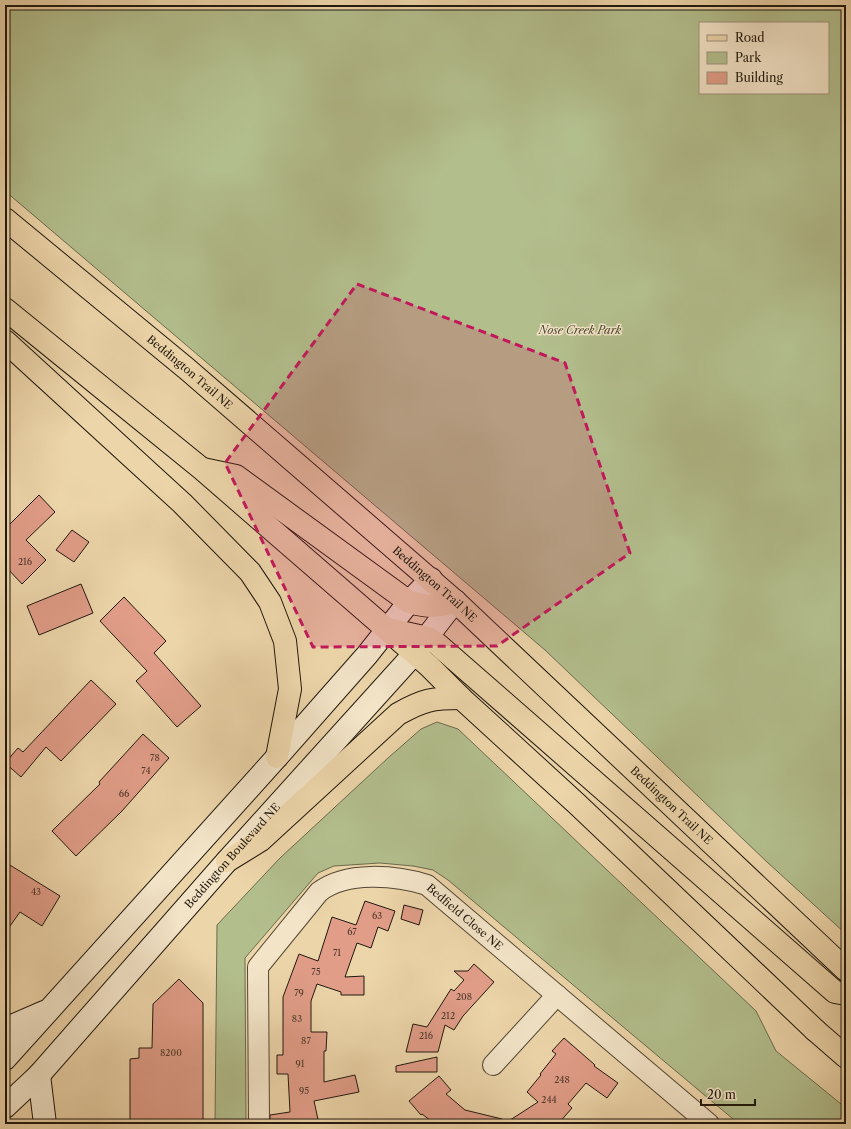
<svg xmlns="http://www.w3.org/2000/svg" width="851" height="1129" font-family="'Libre Caslon Text',serif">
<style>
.green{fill:#b3be8d;stroke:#6a6b4d;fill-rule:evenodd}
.building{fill:#e19d88;stroke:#20180d}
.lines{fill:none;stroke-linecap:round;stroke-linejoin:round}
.street-casing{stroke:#534734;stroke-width:22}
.secondary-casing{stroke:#20180d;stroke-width:24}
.primary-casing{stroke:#20180d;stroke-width:24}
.highway-casing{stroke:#20180d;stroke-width:24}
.street{stroke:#f3e4c8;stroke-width:20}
.secondary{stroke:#f3e4c8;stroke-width:22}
.primary{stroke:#edd5aa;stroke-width:22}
.highway{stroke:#edd5aa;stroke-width:22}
.marked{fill:#c2185b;fill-opacity:0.2;stroke:#c2185b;stroke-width:3;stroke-dasharray:8 5;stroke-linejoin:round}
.labels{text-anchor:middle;stroke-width:3;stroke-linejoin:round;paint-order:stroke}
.number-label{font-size:9px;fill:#50392c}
.park-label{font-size:11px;font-style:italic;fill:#4c4a33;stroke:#f3e4c8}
.street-label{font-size:11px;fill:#20180d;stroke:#f3e4c8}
</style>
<rect width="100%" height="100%" fill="#edd5aa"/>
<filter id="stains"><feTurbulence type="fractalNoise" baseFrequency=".005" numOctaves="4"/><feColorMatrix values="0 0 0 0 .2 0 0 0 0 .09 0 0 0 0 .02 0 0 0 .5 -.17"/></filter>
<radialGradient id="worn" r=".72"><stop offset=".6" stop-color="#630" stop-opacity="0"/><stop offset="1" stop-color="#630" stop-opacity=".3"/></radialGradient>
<g class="green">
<path d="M5,5H846V934L767,862L545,650L5,191ZM700,23H828V93H700Z"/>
<path d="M437,722L458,729L756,1011L776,1051L846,1108V1124H739L448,880L433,870L413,866L380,863L334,866L318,873L245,958L246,1124H215L217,925L280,858L388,758L421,729Z"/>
</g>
<g class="building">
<path d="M39,495L55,512L26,540L46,560L22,584L5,566V529Z"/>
<path d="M72,530L89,542L74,562L56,550Z"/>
<path d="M81,584L93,613L39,635L27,606Z"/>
<path d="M124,597L166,641L154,653L201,706L177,727L136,681L147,671L100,621Z"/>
<path d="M91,680L116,704L61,761L46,747L21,777L5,763L18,748L23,752Z"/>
<path d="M143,734L169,758L122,811L76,856L52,831L100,784L99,782Z"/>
<path d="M5,862L60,896L42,926L20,912L5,933Z"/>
<path d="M365,901L395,911L388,931L378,927L371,948L357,943L345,977L364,976V995H341V992L317,984L311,1001V1032H327L326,1051H324V1082L355,1075L359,1092L314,1101L319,1124H270V1115L290,1112L288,1074H277V1055H283V997L299,954L318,961L332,917L356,925Z"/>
<path d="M404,905L423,910L419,925L401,919Z"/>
<path d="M474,964L494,982L463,1016L454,1030L445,1025L438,1052H406L413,1024L427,1027L451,989L454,991L464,980L454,971H468Z"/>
<path d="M179,979L203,1003V1124H130V1059L139,1058V1048H152L153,1004Z"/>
<path d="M564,1038L595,1065L594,1066L618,1083L607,1098L586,1083L568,1104L572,1108L558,1124H504L538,1102L527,1092L541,1075L540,1074L556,1054L552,1051Z"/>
<path d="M437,1057V1072H396V1066Z"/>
<path d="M439,1076L451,1090L446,1094L465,1110L502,1119L501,1124H435L422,1114L421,1115L409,1101Z"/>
</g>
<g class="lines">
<defs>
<g id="street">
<path d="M493,1065L557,995"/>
<path id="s1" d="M259,1124L258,967L319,892C346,871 395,875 427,885L709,1124"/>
</g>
<g id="secondary">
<path d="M5,1029L44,1012"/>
<path d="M5,1059L277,757L367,655L409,602L431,579"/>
<path d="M39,1075L45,1124"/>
<path id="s2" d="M5,1107L39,1075L227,861L414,654L455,601"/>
</g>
<g id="primary">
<path id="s3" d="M5,219L187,369L455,601L846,970"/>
<path d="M5,309L202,469L429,666L461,698L577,804L815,1030"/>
<path d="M5,341L182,503L250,572L270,602L285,641L290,689L277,757"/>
<path d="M203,469L236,476L409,602C428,607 436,608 455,601"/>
<path d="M387,629L428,638L436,643L835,992L846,994"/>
<path d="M227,861L261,840L398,714C423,700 432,698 461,698"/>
</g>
<path id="highway" d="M815,1030L846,1057"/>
</defs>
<use href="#street" class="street-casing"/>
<use href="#secondary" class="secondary-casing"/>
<use href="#primary" class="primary-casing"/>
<use href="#highway" class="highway-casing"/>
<use href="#street" class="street"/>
<use href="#secondary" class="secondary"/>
<use href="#primary" class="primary"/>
<use href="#highway" class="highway"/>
</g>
<path class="marked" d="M357,284L565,363L630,553L497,646L313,647L225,463Z"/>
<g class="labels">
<g class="number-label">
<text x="25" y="565">216</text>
<text x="155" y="761">78</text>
<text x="146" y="774">74</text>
<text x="124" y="797">66</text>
<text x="36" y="895">43</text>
<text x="377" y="919">63</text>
<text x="352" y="935">67</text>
<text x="337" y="956">71</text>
<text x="316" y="975">75</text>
<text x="299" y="996">79</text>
<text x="464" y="1000">208</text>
<text x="448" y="1019">212</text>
<text x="297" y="1022">83</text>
<text x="426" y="1039">216</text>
<text x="306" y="1044">87</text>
<text x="171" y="1056">8200</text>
<text x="300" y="1067">91</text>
<text x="562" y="1083">248</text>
<text x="304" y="1094">95</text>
<text x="549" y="1103">244</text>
</g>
<g class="park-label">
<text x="580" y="334">Nose Creek Park</text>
</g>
<g class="street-label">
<text dy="4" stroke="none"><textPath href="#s3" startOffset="240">Beddington Trail NE</textPath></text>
<text dy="4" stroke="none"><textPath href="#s3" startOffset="564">Beddington Trail NE</textPath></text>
<text dy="4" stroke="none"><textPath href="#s3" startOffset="888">Beddington Trail NE</textPath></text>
<text dy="4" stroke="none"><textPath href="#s2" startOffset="339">Beddington Boulevard NE</textPath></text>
<text dy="4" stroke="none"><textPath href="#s1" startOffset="415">Bedfield Close NE</textPath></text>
</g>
</g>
<rect width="851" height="1129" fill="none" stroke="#edd5aa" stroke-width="20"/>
<rect x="6" y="6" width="839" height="1117" fill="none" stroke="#20180d" stroke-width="2"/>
<rect x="10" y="10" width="831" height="1109" fill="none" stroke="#20180d"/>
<rect x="699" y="22" width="130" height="72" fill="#f3e4c8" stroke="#9f927d"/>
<rect x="707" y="35" width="20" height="6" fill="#edd5aa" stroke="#9f927d"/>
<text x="735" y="42" font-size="12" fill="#20180d">Road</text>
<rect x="707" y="52" width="20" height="12" fill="#b3be8d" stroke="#9f927d"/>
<text x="735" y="62" font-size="12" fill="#20180d">Park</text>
<rect x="707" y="72" width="20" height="12" fill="#e19d88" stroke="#9f927d"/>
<text x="735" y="82" font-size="12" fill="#20180d">Building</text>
<path d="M701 1099v6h54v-6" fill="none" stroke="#20180d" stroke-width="2"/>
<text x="707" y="1099" font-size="12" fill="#20180d" stroke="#f3e4c8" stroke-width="3" paint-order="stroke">20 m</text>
<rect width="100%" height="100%" filter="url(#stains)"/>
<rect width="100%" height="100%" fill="url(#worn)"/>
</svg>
